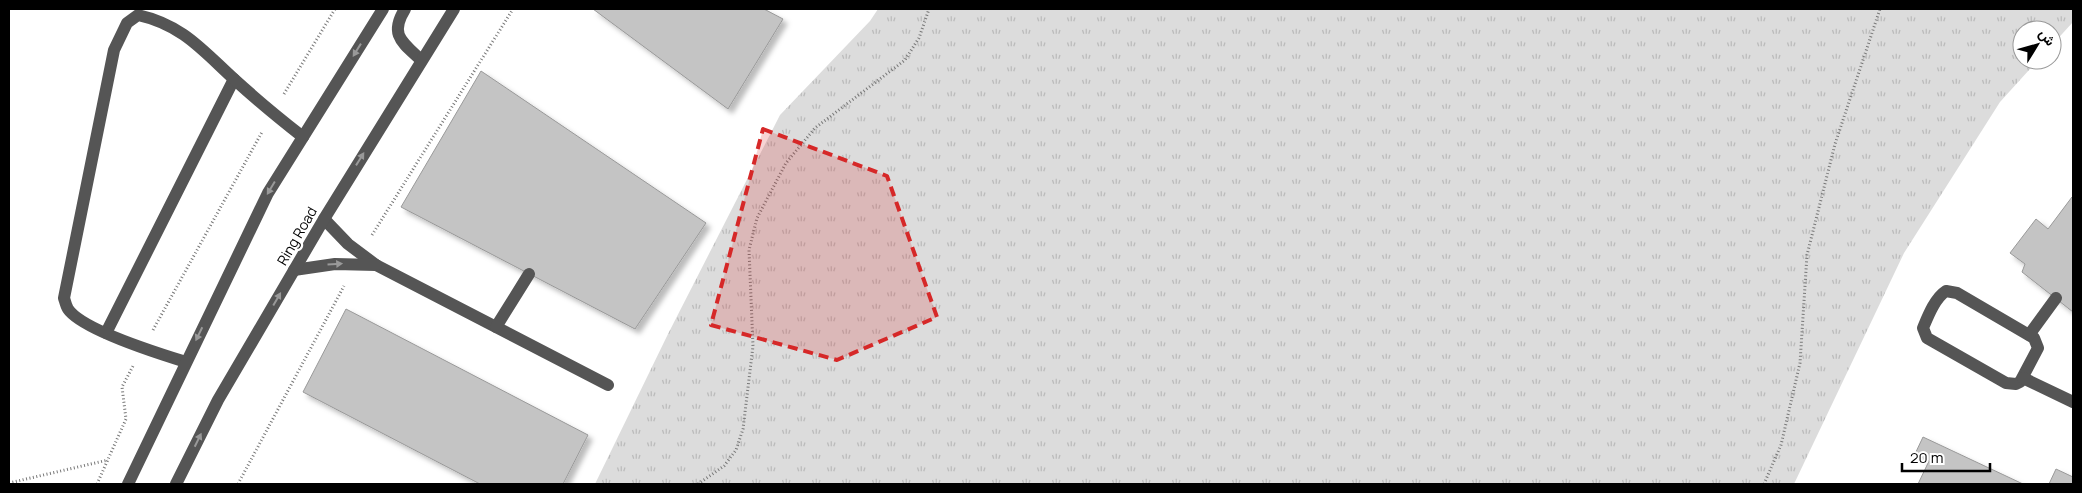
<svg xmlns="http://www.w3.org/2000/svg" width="2082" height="493" font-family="Manrope,Vazirmatn,sans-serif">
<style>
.grass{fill:url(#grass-tufts)}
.building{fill:#c4c4c4;stroke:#999;filter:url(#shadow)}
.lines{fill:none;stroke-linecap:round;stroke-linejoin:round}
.path{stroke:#777;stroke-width:3;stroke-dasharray:1 2.5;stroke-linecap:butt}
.minor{stroke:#555;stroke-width:12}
.oneway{fill:#999}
.marked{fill:#d62828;fill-opacity:0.2;stroke:#d62828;stroke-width:4;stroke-dasharray:10 6;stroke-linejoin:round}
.labels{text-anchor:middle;stroke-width:4.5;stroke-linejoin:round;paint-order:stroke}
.street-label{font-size:14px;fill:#000;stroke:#fff}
</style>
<defs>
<pattern id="grass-tufts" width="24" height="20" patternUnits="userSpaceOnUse" patternTransform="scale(1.25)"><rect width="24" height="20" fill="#dcdcdc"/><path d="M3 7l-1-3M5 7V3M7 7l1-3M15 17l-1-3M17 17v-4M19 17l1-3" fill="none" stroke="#bbb"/></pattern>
<filter id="shadow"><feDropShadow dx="4.5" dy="4.5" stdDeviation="2.5" flood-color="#0004"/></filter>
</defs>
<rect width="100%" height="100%" fill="#fff"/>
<path class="grass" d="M878,9H2073V22L2052,45V30H2022V60H2038L2000,102L1904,253L1794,484H595L668,334L780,115L870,21Z"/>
<g class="building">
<path d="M593,9H764L783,19L728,109Z"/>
<path d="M481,71L706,223L635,329L401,207Z"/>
<path d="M2072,197L2073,198V312L2022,272L2025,264L2010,253L2036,219L2048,229Z"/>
<path d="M346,309L588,435L563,484H480L303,392Z"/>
<path d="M1923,437L2023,484H1918L1929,461L1915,454Z"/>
<path d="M2056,469L2073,477V484H2049Z"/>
</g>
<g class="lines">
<g class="path">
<path d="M284,94L335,9"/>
<path d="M372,235L513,9"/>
<path d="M153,330L262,132"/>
<path d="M9,483L108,460"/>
<path d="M97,484L126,419L122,387L133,366"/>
<path d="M238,484L344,286"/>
<path d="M698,484L724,466L736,450L743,429L753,346L749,250L757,218L786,163L815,128L905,60L919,38L929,9"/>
<path d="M1764,484L1781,445L1800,363L1807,255L1835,144L1880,9"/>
</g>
<g class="minor">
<path d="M405,9C389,35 402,42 421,60"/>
<path d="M324,219L348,244L376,265L608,385"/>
<path d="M294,270L335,264L376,265"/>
<path d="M1946,291L1957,293L2034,338L2038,348L2020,382L2016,384L2006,383L1927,338L1923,328C1928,316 1935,298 1946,291Z"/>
<path d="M496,327L529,274"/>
<path d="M106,333L234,79"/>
<path d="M2029,335L2056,298"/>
<path d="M186,362C160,354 82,330 68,309C66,306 65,301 64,298L114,50L127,23L138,15C183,25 203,51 235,80C257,100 280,119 303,137"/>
<path d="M2023,378L2073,402"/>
<path d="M128,484L268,193L383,9"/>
<path d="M176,484L218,400L324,219L454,9"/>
</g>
</g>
<defs><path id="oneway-solid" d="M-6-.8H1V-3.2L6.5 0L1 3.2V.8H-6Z" transform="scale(1.25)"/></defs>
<g class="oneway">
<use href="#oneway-solid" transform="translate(357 50) rotate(122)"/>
<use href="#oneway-solid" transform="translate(360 159) rotate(-58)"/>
<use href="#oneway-solid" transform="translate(271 188) rotate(121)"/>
<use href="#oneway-solid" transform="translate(335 264) rotate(-4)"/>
<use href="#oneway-solid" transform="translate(277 299) rotate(-60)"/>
<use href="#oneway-solid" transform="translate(199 334) rotate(116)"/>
<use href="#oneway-solid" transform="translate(198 440) rotate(-64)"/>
</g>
<path class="marked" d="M763,129L887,176L937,317L837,360L711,325Z"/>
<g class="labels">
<g class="street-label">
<text transform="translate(297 236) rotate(-60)" y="5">Ring Road</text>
</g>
</g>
<rect width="2082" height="493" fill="none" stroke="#000000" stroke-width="20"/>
<g transform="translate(2037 45) rotate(53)"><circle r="24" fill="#ffffff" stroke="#999999"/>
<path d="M0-4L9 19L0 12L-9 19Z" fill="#000000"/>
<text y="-8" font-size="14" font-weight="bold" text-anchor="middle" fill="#000000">ش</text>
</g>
<path d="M1902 463v8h88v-8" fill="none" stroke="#000000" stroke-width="2.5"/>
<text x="1910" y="463" font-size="15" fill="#000000" stroke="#ffffff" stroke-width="4" paint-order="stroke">20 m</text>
</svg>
